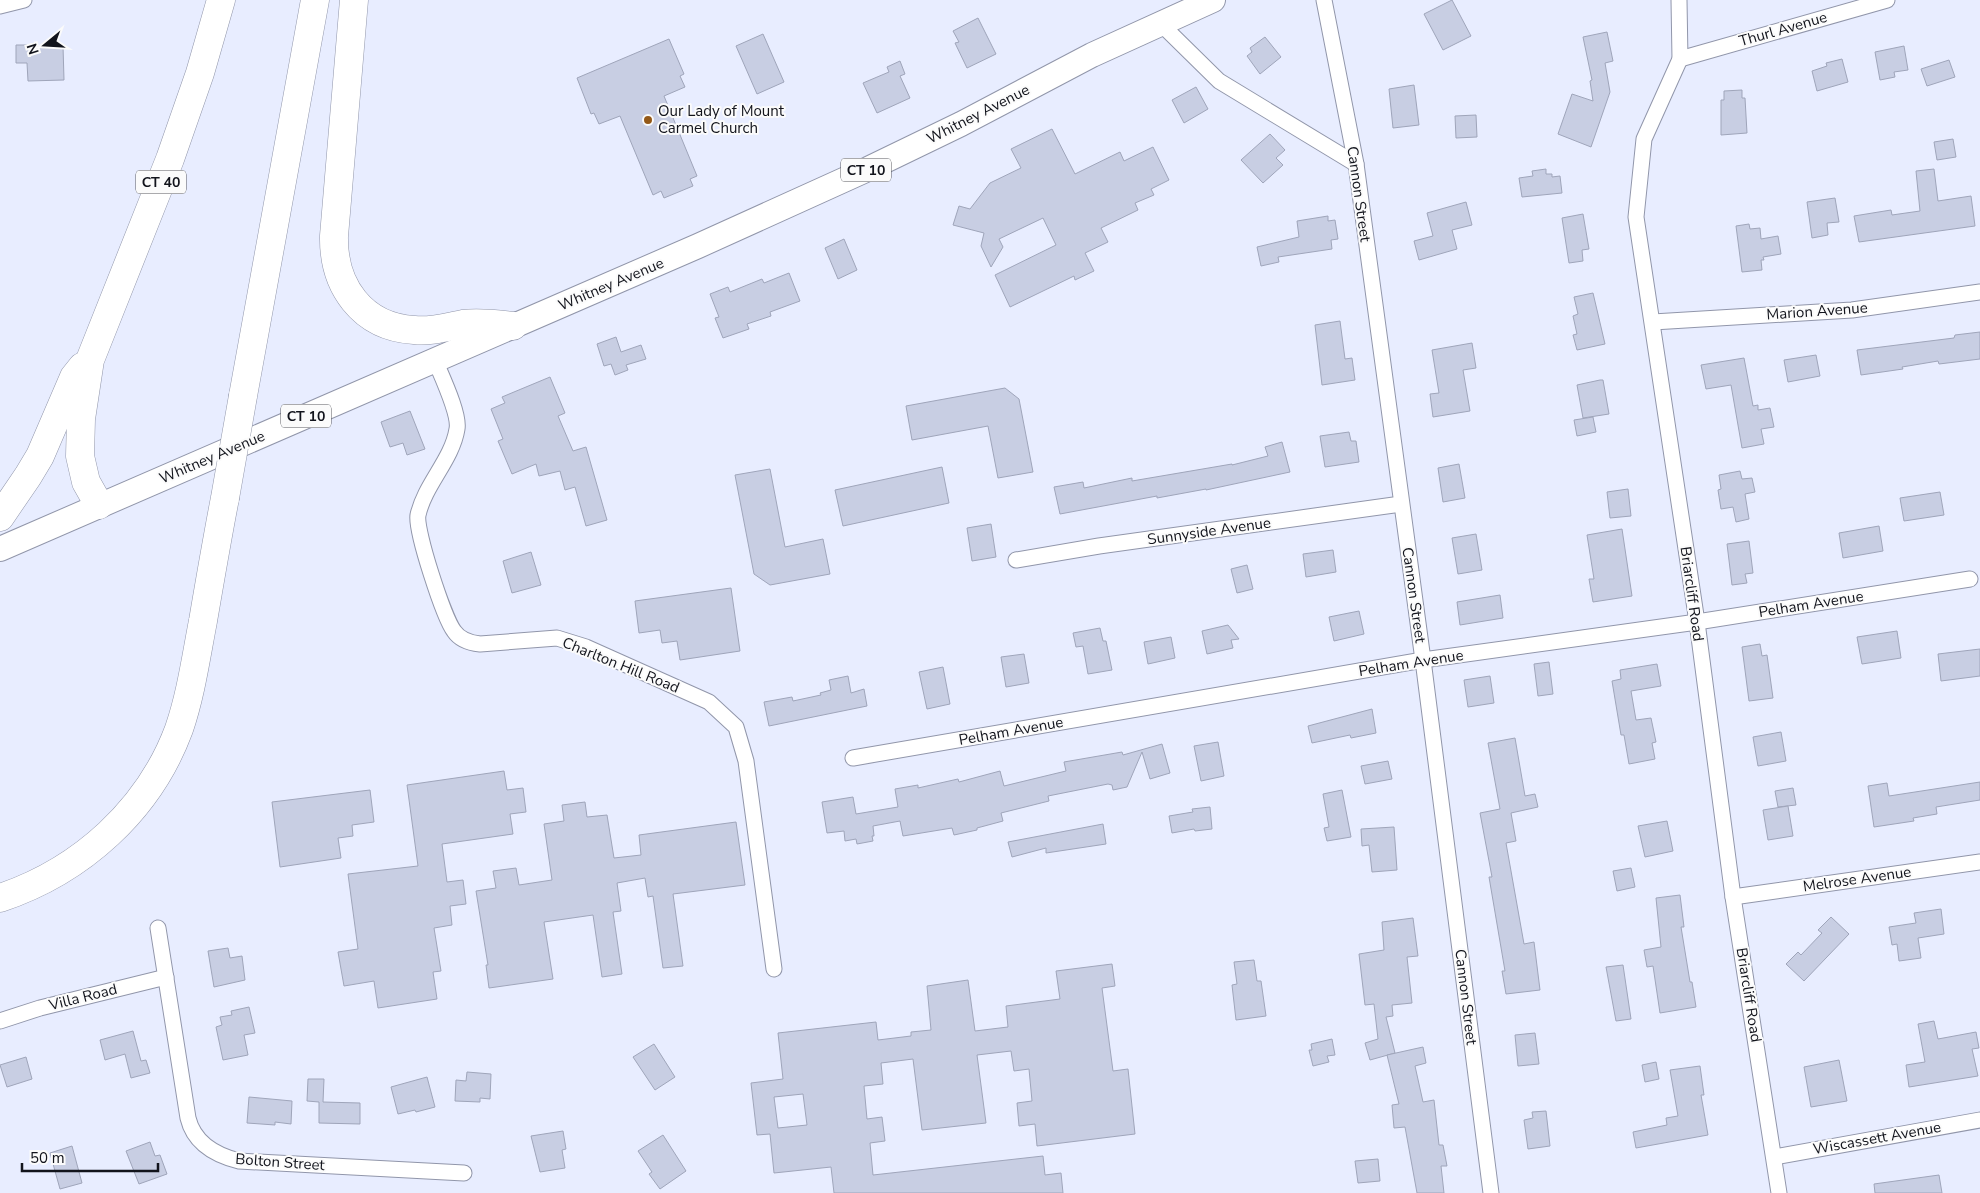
<svg xmlns="http://www.w3.org/2000/svg" width="1980" height="1193" font-family="'Nunito Sans',sans-serif">
<style>
.building{fill:#c8cee3;stroke:#9fa5ba;fill-rule:evenodd}
.lines{fill:none;stroke-linecap:round;stroke-linejoin:round}
.street-casing{stroke:#9196aa;stroke-width:17}
.primary-casing{stroke:#9196aa;stroke-width:26}
.highway-casing{stroke:#9196aa;stroke-width:29}
.street{stroke:#fff;stroke-width:15}
.primary{stroke:#fff;stroke-width:24}
.highway{stroke:#fff;stroke-width:28}
.highway-bridge-casing{stroke:#9196aa;stroke-width:29;stroke-linecap:butt}
.highway-bridge{stroke:#fff;stroke-width:28}
.poi-dot{fill:#945918;stroke:#fbfbfb;stroke-width:2}
.labels{text-anchor:middle;stroke-width:4;stroke-linejoin:round;paint-order:stroke}
.shield{fill:#fbfbfb;stroke:#58595f;stroke-width:1}
.shield-label{font-size:14px;font-weight:bold;fill:#12141c}
.street-label{font-size:15px;fill:#12141c;stroke:#fbfbfb}
.poi-label{font-size:15px;fill:#12141c;stroke:#fbfbfb;text-anchor:start}
</style>
<rect width="100%" height="100%" fill="#e8edff"/>
<g class="building">
<path d="M1452,0L1471,36L1443,50L1424,14Z"/>
<path d="M978,18L996,54L967,68L955,43L959,42L953,31Z"/>
<path d="M1607,32L1613,61L1605,63L1610,92L1591,147L1558,134L1572,94L1593,101L1590,81L1592,80L1583,37Z"/>
<path d="M763,34L784,82L757,94L736,46Z"/>
<path d="M1265,37L1281,57L1260,74L1247,56L1252,52L1250,48Z"/>
<path d="M669,39L684,74L680,76L685,87L664,96L697,176L690,179L693,186L664,198L661,191L653,195L620,116L599,124L594,113L591,114L577,78Z"/>
<path d="M16,45H27L28,47L63,46L64,80L28,81L27,63H16Z"/>
<path d="M1904,46L1908,70L1894,72L1895,77L1880,80L1875,52Z"/>
<path d="M1842,59L1848,82L1817,91L1812,71L1827,66L1826,63Z"/>
<path d="M1949,60L1955,77L1927,86L1921,69Z"/>
<path d="M900,61L905,74L900,76L910,98L877,113L863,83L889,72L887,67Z"/>
<path d="M1414,85L1419,125L1393,128L1389,89Z"/>
<path d="M1196,87L1208,109L1184,123L1172,100Z"/>
<path d="M1742,90V98H1745L1747,133L1721,135V100H1724V91Z"/>
<path d="M1476,115L1477,137L1456,138L1455,116Z"/>
<path d="M1052,129L1075,174L1120,152L1124,161L1153,147L1169,180L1151,189L1154,195L1135,203L1138,210L1101,228L1108,242L1085,253L1094,271L1075,280L1074,276L1010,307L995,275L1056,245L1043,218L999,239L1003,247L991,267L981,246L984,233L953,225L959,206L970,209L990,183L1021,168L1011,149Z"/>
<path d="M1270,134L1285,150L1276,158L1283,165L1263,183L1241,160Z"/>
<path d="M1953,139L1956,157L1937,160L1934,142Z"/>
<path d="M1546,169V174H1552V177L1560,176L1562,193L1522,197L1519,178L1533,176L1532,171Z"/>
<path d="M1934,169L1938,201L1971,196L1975,226L1859,242L1854,216L1891,210L1892,215L1920,211L1916,171Z"/>
<path d="M1835,198L1839,222L1827,223L1828,235L1812,238L1807,202Z"/>
<path d="M1466,202L1472,225L1452,230L1457,249L1419,260L1414,241L1433,236L1427,213Z"/>
<path d="M1583,214L1589,249L1582,250L1583,261L1569,263L1562,218Z"/>
<path d="M1328,216V221L1335,220L1338,239L1331,240L1332,249L1278,257L1279,262L1261,266L1257,247L1299,237L1297,221Z"/>
<path d="M1749,224L1750,229L1760,228L1761,239L1778,236L1781,254L1763,257L1764,260H1761L1762,270L1742,272L1736,226Z"/>
<path d="M844,239L857,270L838,279L825,248Z"/>
<path d="M789,273L800,301L770,312L771,316L747,324L749,329L723,338L715,318L719,317L710,294L728,287L730,292L762,279L764,283Z"/>
<path d="M1593,293L1605,344L1577,350L1573,335L1577,334L1573,316L1578,314L1574,297Z"/>
<path d="M1340,321L1345,359L1352,358L1355,380L1322,385L1315,325Z"/>
<path d="M1980,332V359L1939,364L1938,361L1902,367L1903,369L1861,375L1857,350L1954,338L1955,335Z"/>
<path d="M616,337L621,352L641,345L646,359L626,365L628,370L615,375L611,364L604,366L597,344Z"/>
<path d="M1472,343L1476,368L1463,370L1470,411L1433,417L1430,394L1439,393L1432,350Z"/>
<path d="M1816,355L1820,376L1788,382L1784,360Z"/>
<path d="M1744,358L1753,406L1758,405V410L1770,408L1774,427L1761,429L1764,444L1742,448L1731,385L1706,389L1701,365Z"/>
<path d="M550,377L565,413L558,416L573,451L586,447L607,520L586,526L575,487L565,490L560,471L539,476L536,464L512,474L498,441L503,439L491,409L505,403L502,397Z"/>
<path d="M1600,380H1603L1609,414L1583,418L1577,385Z"/>
<path d="M1005,388L1019,399L1033,472L998,478L988,426L912,440L906,406Z"/>
<path d="M410,411L425,449L407,455L403,443L390,447L381,422Z"/>
<path d="M1593,417L1596,432L1577,436L1574,420Z"/>
<path d="M1349,432L1351,441H1356L1359,462L1325,467L1320,436Z"/>
<path d="M1282,442L1290,472L1206,490V489L1157,498V496L1060,514L1054,487L1083,482L1084,488L1132,478V481L1232,464V465L1268,456L1265,447Z"/>
<path d="M1459,464L1465,498L1443,502L1438,468Z"/>
<path d="M942,467L949,503L843,526L835,490Z"/>
<path d="M770,469L785,547L823,539L830,574L770,585L754,574L735,475Z"/>
<path d="M1740,471L1742,479L1752,478L1755,492L1745,494L1749,519L1736,522L1733,507L1721,509L1718,490L1721,489L1719,475Z"/>
<path d="M1628,489L1631,516L1610,518L1607,492Z"/>
<path d="M1940,492L1944,515L1904,521L1900,498Z"/>
<path d="M991,524L996,557L972,561L967,528Z"/>
<path d="M1879,526L1883,551L1843,558L1839,533Z"/>
<path d="M1622,529L1632,596L1593,602L1589,579H1594L1587,535Z"/>
<path d="M1476,534L1482,570L1458,574L1452,538Z"/>
<path d="M1749,541L1753,573L1745,574L1747,583L1732,585L1727,544Z"/>
<path d="M1333,550L1336,572L1306,577L1303,554Z"/>
<path d="M531,552L541,585L512,593L503,561Z"/>
<path d="M1247,565L1253,589L1237,593L1231,569Z"/>
<path d="M731,588L740,651L680,660L677,641L662,643L660,630L639,633L635,601Z"/>
<path d="M1500,595L1503,618L1460,625L1457,602Z"/>
<path d="M1359,611L1364,634L1334,641L1329,617Z"/>
<path d="M1228,625L1239,639L1231,640L1233,648L1207,654L1202,631Z"/>
<path d="M1100,628L1103,641H1106L1112,670L1088,674L1083,646L1076,647L1073,633Z"/>
<path d="M1897,631L1901,658L1862,664L1857,637Z"/>
<path d="M1171,637L1175,658L1148,664L1144,642Z"/>
<path d="M1760,644L1762,656L1767,655L1773,698L1749,701L1742,647Z"/>
<path d="M1980,649V676L1941,681L1938,654Z"/>
<path d="M1024,654L1029,683L1006,687L1001,657Z"/>
<path d="M1549,662L1553,694L1538,696L1534,664Z"/>
<path d="M1657,664L1661,686L1631,691L1636,720L1651,718L1656,742L1652,743L1655,759L1629,764L1624,735H1621L1612,681L1621,679L1620,670Z"/>
<path d="M943,667L950,704L927,709L919,672Z"/>
<path d="M848,676L851,693L864,689L867,706L769,726L764,702L792,697L793,701L821,695L820,693L831,690L829,680Z"/>
<path d="M1490,676L1494,703L1468,707L1464,680Z"/>
<path d="M1372,709L1376,733L1351,738L1350,735L1312,743L1308,726Z"/>
<path d="M1781,732L1786,761L1758,766L1753,737Z"/>
<path d="M1515,738L1525,796L1535,794L1538,807L1511,813L1516,841L1506,843L1524,944L1534,942L1540,990L1506,994L1502,971H1505L1489,877H1492L1480,813L1500,809L1488,743Z"/>
<path d="M1218,742L1224,776L1201,781L1194,746Z"/>
<path d="M1162,744L1170,773L1150,779L1142,752L1127,787L1113,790L1112,785L1108,784L1048,796L1049,801L1001,813L1003,821L977,828V830L954,835L952,828L903,836L900,821L873,826L874,836H872L873,841L857,844L856,839L845,841L844,831L827,833L822,802L853,797L856,814L898,807L895,789L918,785V788L958,779L959,782L1000,771L1004,786L1066,771L1064,762L1122,752L1123,755Z"/>
<path d="M1388,761L1392,779L1365,784L1361,766Z"/>
<path d="M504,771L507,790L523,788L526,812L510,814L513,834L442,844L447,882L463,880L466,904L450,906L452,925L434,928L441,971L433,972L437,999L378,1008L374,981L344,986L338,952L358,949L348,874L418,866L407,785Z"/>
<path d="M1980,782V800L1936,807L1937,814L1913,818L1914,821L1874,827L1868,786L1887,783L1889,796Z"/>
<path d="M1793,788L1796,805L1778,807L1775,791Z"/>
<path d="M370,790L374,822L352,825L353,836L338,838L341,858L280,867L272,802Z"/>
<path d="M1342,790L1351,837L1327,841L1324,828L1329,827L1323,794Z"/>
<path d="M585,802L587,817L607,815L614,858L641,855L639,835L736,822L745,885L673,894L683,966L663,968L653,896L648,897L645,878L617,883L621,911L613,912L622,974L602,977L593,915L544,922L553,979L489,988L486,965H488L476,891L496,888L493,871L516,868L519,885L552,880L544,824L564,821L562,805Z"/>
<path d="M1788,806L1793,836L1768,840L1763,810Z"/>
<path d="M1210,807L1212,829L1195,831L1194,829L1172,833L1169,816L1193,812L1192,809Z"/>
<path d="M1667,821L1673,851L1645,857L1638,826Z"/>
<path d="M1103,824L1106,844L1046,853V848L1012,857L1008,842Z"/>
<path d="M1394,827L1397,870L1372,872L1369,845L1362,846L1361,829Z"/>
<path d="M1631,868L1635,887L1617,891L1613,871Z"/>
<path d="M1680,895L1684,927H1681L1690,982H1692L1696,1007L1660,1013L1653,966L1647,967L1644,950L1661,947L1656,898Z"/>
<path d="M1941,909L1944,934L1918,938L1921,958L1899,961L1897,944L1892,945L1889,927L1916,923L1914,913Z"/>
<path d="M1831,917L1849,934L1804,981L1786,964L1798,952L1801,955L1822,933L1818,930Z"/>
<path d="M1413,918L1418,956L1407,957L1412,1003L1392,1005L1393,1016L1386,1017L1395,1053L1370,1060L1365,1043L1378,1039L1374,1004L1365,1005L1359,954L1384,950L1382,922Z"/>
<path d="M228,948L230,958L242,956L245,980L214,987L208,951Z"/>
<path d="M1254,960L1257,981H1261L1266,1016L1236,1020L1232,985L1237,984L1234,962Z"/>
<path d="M1112,964L1115,986L1102,988L1113,1071L1128,1069L1135,1134L1037,1146L1035,1124L1019,1126L1017,1103L1032,1101L1029,1069L1014,1071L1011,1051L977,1055L986,1123L922,1130L913,1059L881,1063L883,1084L864,1086L867,1119L882,1117L885,1141L870,1143L873,1175L1043,1156L1045,1175L1061,1173L1063,1193H834L831,1167L774,1173L770,1134L757,1135L751,1083L783,1079L778,1033L876,1022L878,1040L911,1036V1032L931,1030L927,986L968,980L975,1031L1008,1027L1006,1006L1060,999L1056,971ZM803,1094L807,1125L778,1128L774,1097Z"/>
<path d="M1623,965L1631,1019L1616,1021L1606,967Z"/>
<path d="M249,1007L255,1033L244,1035L248,1055L223,1060L216,1027L222,1025L220,1017L232,1015L231,1011Z"/>
<path d="M1934,1021L1938,1039L1976,1032L1979,1048L1972,1049L1978,1076L1909,1087L1906,1065L1925,1062L1918,1024Z"/>
<path d="M133,1031L141,1061L146,1060L150,1073L131,1078L125,1054L105,1060L100,1040Z"/>
<path d="M1535,1033L1539,1064L1518,1066L1515,1035Z"/>
<path d="M1332,1039L1335,1055L1327,1056L1329,1062L1313,1066L1309,1050H1312L1311,1044Z"/>
<path d="M654,1044L675,1077L655,1090L633,1057Z"/>
<path d="M1423,1047L1426,1063L1415,1066L1423,1102L1434,1100L1439,1145H1443L1447,1166H1441L1444,1193H1417L1405,1127L1394,1128L1392,1105L1399,1104L1387,1055Z"/>
<path d="M26,1057L32,1079L7,1087L0,1065Z"/>
<path d="M1839,1060L1847,1101L1811,1107L1804,1067Z"/>
<path d="M1656,1062L1659,1079L1645,1082L1642,1065Z"/>
<path d="M1700,1066L1704,1095H1701L1708,1135L1636,1148L1633,1132L1667,1125L1666,1118L1678,1116L1670,1070Z"/>
<path d="M467,1072L491,1074L490,1099L480,1098V1102L455,1101L456,1080L466,1081Z"/>
<path d="M427,1077L435,1107L416,1112L415,1110L398,1114L391,1087Z"/>
<path d="M308,1079H324L323,1102L360,1103V1124L319,1123V1102L307,1101Z"/>
<path d="M249,1097L292,1101L291,1124L275,1122V1125L247,1123Z"/>
<path d="M1546,1111L1550,1146L1528,1149L1524,1120L1533,1118L1532,1112Z"/>
<path d="M563,1131L566,1149L562,1150L565,1168L540,1172L531,1136Z"/>
<path d="M663,1135L686,1171L660,1189L649,1174L652,1172L638,1151Z"/>
<path d="M150,1142L155,1156L160,1155L167,1174L139,1184L126,1151Z"/>
<path d="M72,1146L82,1183L60,1189L50,1153Z"/>
<path d="M1378,1159L1380,1181L1358,1183L1355,1161Z"/>
<path d="M1939,1175L1942,1193H1875L1874,1184Z"/>
</g>
<g class="lines">
<defs>
<g id="street">
<path d="M1324,0L1356,164L1423,660L1491,1193"/>
<path d="M1679,0L1680,59L1644,139L1636,217L1697,622L1733,897L1779,1193"/>
<path d="M0,6L24,0"/>
<path d="M1161,24L1219,81L1356,164"/>
<path d="M1680,59L1887,0"/>
<path d="M1653,322L1852,310L1980,292"/>
<path d="M435,360C441,375 460,414 457,429C452,460 425,484 418,515C415,530 444,618 454,631C460,640 470,643 480,644L557,638L586,647L709,702L736,727L746,761L774,969"/>
<path d="M1016,560L1099,546L1401,504"/>
<path d="M853,758L1423,660L1697,622L1970,579"/>
<path d="M1733,897L1980,862"/>
<path d="M158,928L188,1118C194,1143 215,1155 239,1161L464,1173"/>
<path d="M0,1021L40,1008L166,977"/>
<path d="M1775,1157L1980,1120"/>
</g>
<path id="primary" d="M0,549L698,246L868,169L961,124L1092,55L1213,0"/>
<g id="highway">
<path d="M354,0L334,236C333,286 362,327 414,330C431,332 447,327 463,324C480,322 497,324 513,326"/>
<path d="M243,396L315,0"/>
<path d="M99,505L86,482L80,456L81,419L90,360L170,159L200,73L221,0"/>
<path d="M0,517L28,476L40,456L74,377L82,367"/>
<path d="M0,898C81,871 149,810 179,729C191,694 196,657 203,621C210,580 217,539 225,498"/>
</g>
</defs>
<use href="#street" class="street-casing"/>
<use href="#primary" class="primary-casing"/>
<use href="#highway" class="highway-casing"/>
<use href="#street" class="street"/>
<use href="#primary" class="primary"/>
<use href="#highway" class="highway"/>
<defs>
<path id="highway-bridge" d="M225,498L243,396"/>
</defs>
<use href="#highway-bridge" class="highway-bridge-casing"/>
<use href="#highway-bridge" class="highway-bridge"/>
</g>
<circle class="poi-dot" cx="648" cy="120" r="5"/>
<g class="labels">
<g class="shield">
<rect x="841" y="158.5" width="50" height="23" rx="4"/>
<rect x="136" y="170.5" width="50" height="23" rx="4"/>
<rect x="281" y="404.5" width="50" height="23" rx="4"/>
</g>
<g class="shield-label">
<text x="866" y="175">CT 10</text>
<text x="161" y="187">CT 40</text>
<text x="306" y="421">CT 10</text>
</g>
<g class="street-label">
<text transform="translate(1783 29) rotate(-16)" y="5">Thurl Avenue</text>
<text transform="translate(978 114) rotate(-27)" y="5">Whitney Avenue</text>
<text transform="translate(1359 194) rotate(82)" y="5">Cannon Street</text>
<text transform="translate(611 284) rotate(-23)" y="5">Whitney Avenue</text>
<text transform="translate(1817 311) rotate(-4)" y="5">Marion Avenue</text>
<text transform="translate(212 457) rotate(-23)" y="5">Whitney Avenue</text>
<text transform="translate(1209 531) rotate(-8)" y="5">Sunnyside Avenue</text>
<text transform="translate(1692 594) rotate(82)" y="5">Briarcliff Road</text>
<text transform="translate(1414 595) rotate(82)" y="5">Cannon Street</text>
<text transform="translate(1811 604) rotate(-9)" y="5">Pelham Avenue</text>
<text transform="translate(1411 663) rotate(-9)" y="5">Pelham Avenue</text>
<text transform="translate(621 665) rotate(22)" y="5">Charlton Hill Road</text>
<text transform="translate(1011 731) rotate(-10)" y="5">Pelham Avenue</text>
<text transform="translate(1857 879) rotate(-8)" y="5">Melrose Avenue</text>
<text transform="translate(1749 995) rotate(81)" y="5">Briarcliff Road</text>
<text transform="translate(83 997) rotate(-14)" y="5">Villa Road</text>
<text transform="translate(1466 997) rotate(83)" y="5">Cannon Street</text>
<text transform="translate(1877 1138) rotate(-10)" y="5">Wiscassett Avenue</text>
<text transform="translate(280 1162) rotate(4)" y="5">Bolton Street</text>
</g>
<g class="poi-label">
<text x="658" y="116">Our Lady of Mount<tspan x="658" dy="17">Carmel Church</tspan></text>
</g>
</g>
<g transform="translate(45 45) rotate(252)" stroke="#fbfbfb" stroke-width="4" paint-order="stroke">
<path d="M0-4L9 19L0 12L-9 19Z" fill="#12141c"/>
<text y="-8" font-size="14" font-weight="bold" text-anchor="middle" fill="#12141c">N</text>
</g>
<path d="M22 1163v8h136v-8" fill="none" stroke="#12141c" stroke-width="2.5"/>
<text x="30" y="1163" font-size="15" fill="#12141c" stroke="#fbfbfb" stroke-width="4" paint-order="stroke">50 m</text>
</svg>
